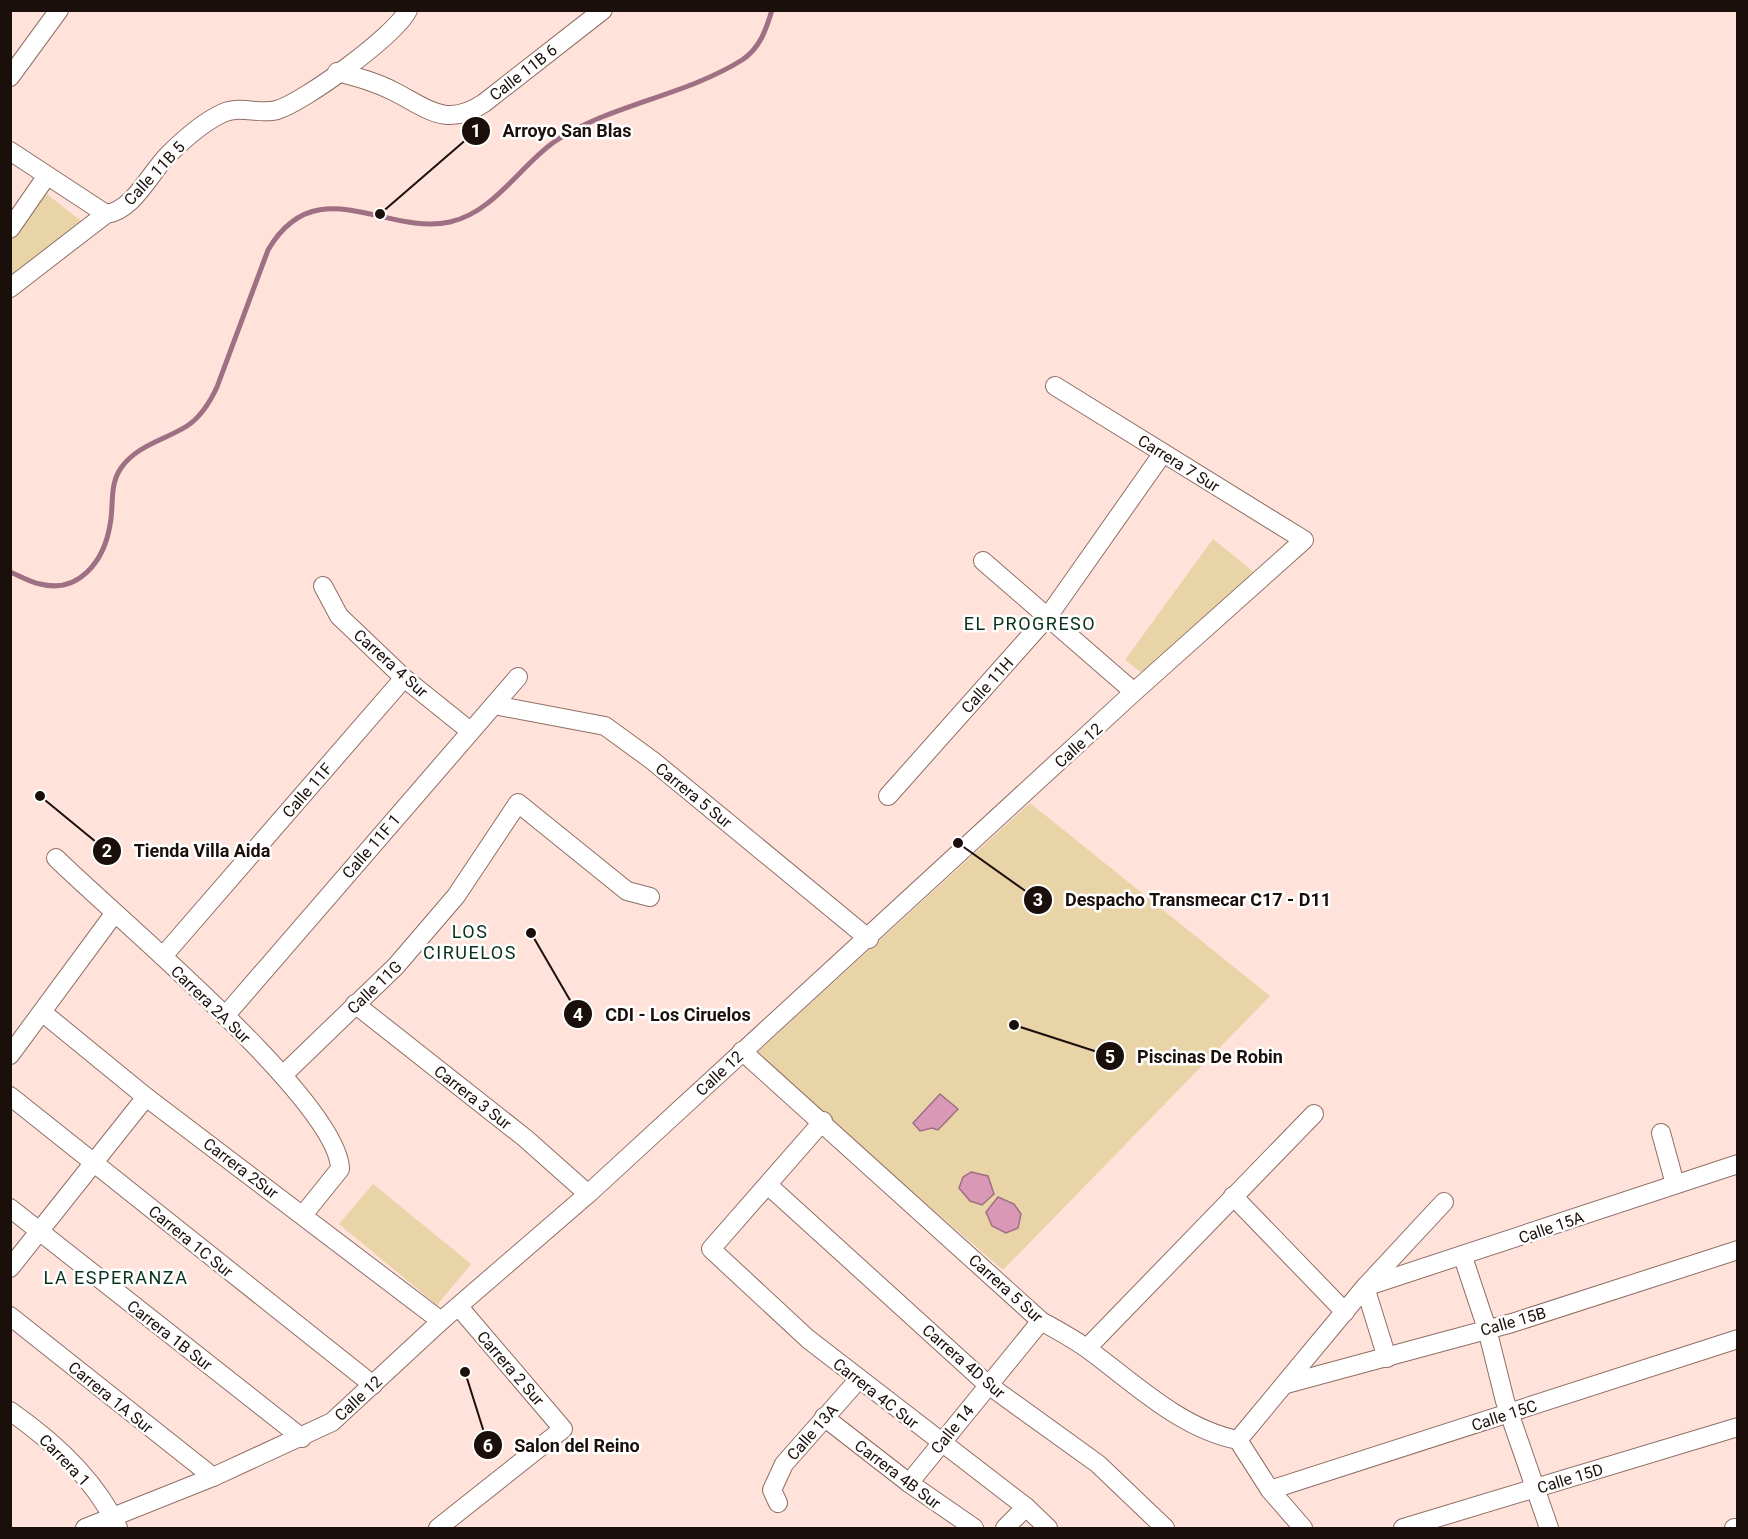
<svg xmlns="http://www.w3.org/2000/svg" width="1748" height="1539" font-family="Roboto,sans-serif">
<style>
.green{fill:#e9d4a8}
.water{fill:#d898b6;stroke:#9f6f83;stroke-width:1.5}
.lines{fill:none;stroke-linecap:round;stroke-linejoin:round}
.stream{stroke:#9f6f83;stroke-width:5}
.minor-casing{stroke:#8f6f66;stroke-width:20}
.minor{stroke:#fff;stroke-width:18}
.labels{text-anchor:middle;stroke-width:5;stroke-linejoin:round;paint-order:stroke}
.street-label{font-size:16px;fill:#1b0f0b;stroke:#fff}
.neighbourhood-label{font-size:18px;letter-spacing:1.5px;fill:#07321d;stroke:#fff}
.leader{fill:none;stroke:#1b0f0b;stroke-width:2}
.callout-dot{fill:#1b0f0b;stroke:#fff;stroke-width:2}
.mark-label{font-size:18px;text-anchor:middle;font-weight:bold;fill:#fff}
.callout-label{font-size:18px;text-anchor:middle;font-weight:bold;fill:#1b0f0b;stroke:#fff;stroke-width:5;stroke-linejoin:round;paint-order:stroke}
</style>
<rect width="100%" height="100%" fill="#ffe2d9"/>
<g class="green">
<path d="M43,191L81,221L11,279V239Z"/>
<path d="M1213,539L1256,574L1142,673L1125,660Z"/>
<path d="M1030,803L1270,996L1003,1270L754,1055Z"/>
<path d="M373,1184L471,1264L437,1305L339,1224Z"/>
</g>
<g class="water">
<path d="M940,1094L958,1109L938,1130L932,1128L920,1131L913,1123Z"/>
<path d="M971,1172L988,1176L994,1194L982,1205L970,1201L959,1188L963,1177Z"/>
<path d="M998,1197L1014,1204L1021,1214L1018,1228L1006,1233L992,1226L986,1212Z"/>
</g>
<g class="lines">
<path class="stream" d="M10,572C20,576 30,582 40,584C79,594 104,561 110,525C114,506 109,485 121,468C137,445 165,440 187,426C201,417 210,402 217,387L268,250C316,168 385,236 450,222C494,212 520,166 554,142C608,105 685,96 742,60C760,48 766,30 772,10"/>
<defs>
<g id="minor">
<path d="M337,72C357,77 376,82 395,92C428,109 447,128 484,103L603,10"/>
<path d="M10,77L59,10"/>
<path d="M10,151L106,214"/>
<path d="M10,229L46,177"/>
<path d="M10,288L106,214C133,211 150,173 168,155C183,140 203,122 223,113C241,105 259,115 277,110C304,102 396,35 408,10"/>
<path d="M983,561L1134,692"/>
<path d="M323,586L339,616L404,678L470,731"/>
<path d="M494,705L605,726L653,761L869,939"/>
<path d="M888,796L1049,615L1163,453"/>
<path d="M56,858C111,913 339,1101 340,1169L303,1215"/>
<path d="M163,956L404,678"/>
<path d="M355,1004L525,1138L588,1194"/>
<path d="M42,1012L146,1097L441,1321"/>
<path d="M225,1016L518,677"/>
<path d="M742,1051L1041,1321C1057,1330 1074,1339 1089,1350C1134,1383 1181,1429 1238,1440L1270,1490L1303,1528"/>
<path d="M10,1055L114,914"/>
<path d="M283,1075L396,966L456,896L518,803L627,891L650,897"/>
<path d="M10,1096L373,1385"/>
<path d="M823,1121L711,1249L808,1339L1026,1507L1048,1528"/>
<path d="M1661,1133L1675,1184"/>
<path d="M769,1186L987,1384L1098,1464L1165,1528"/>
<path d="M1233,1196L1345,1312"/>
<path d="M10,1208L302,1438"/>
<path d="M1463,1257L1487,1329L1505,1401L1549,1528"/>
<path d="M10,1268L146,1097"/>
<path d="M10,1316L213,1477"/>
<path d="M1087,1348L1314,1114"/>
<path d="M1387,1358L1365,1287L1738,1164"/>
<path d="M1286,1384L1512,1323L1738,1250"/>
<path d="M10,1411C53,1441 96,1480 118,1528"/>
<path d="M824,1417L909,1483L974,1528"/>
<path d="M1238,1440L1365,1287L1444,1202"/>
<path d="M909,1483L1041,1321"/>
<path d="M1270,1490L1738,1339"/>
<path d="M778,1503L772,1490L784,1464L859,1379"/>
<path d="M85,1528L213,1477L332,1422L441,1321L588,1194L1134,692L1304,540L1055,386"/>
<path d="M438,1528L563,1429L459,1307"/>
<path d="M1005,1528L1026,1507"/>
<path d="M1403,1528L1738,1427"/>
<path d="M1734,1528H1738"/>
</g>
</defs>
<use href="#minor" class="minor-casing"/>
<use href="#minor" class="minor"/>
</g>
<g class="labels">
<g class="street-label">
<text transform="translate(523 72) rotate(-38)" y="6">Calle 11B 6</text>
<text transform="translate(154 173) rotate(-47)" y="6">Calle 11B 5</text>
<text transform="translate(1179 463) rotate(32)" y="6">Carrera 7 Sur</text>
<text transform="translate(391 663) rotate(42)" y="6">Carrera 4 Sur</text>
<text transform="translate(987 685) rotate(-48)" y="6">Calle 11H</text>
<text transform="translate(1078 745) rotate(-42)" y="6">Calle 12</text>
<text transform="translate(307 790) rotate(-49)" y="6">Calle 11F</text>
<text transform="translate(694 795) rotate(39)" y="6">Carrera 5 Sur</text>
<text transform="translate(371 846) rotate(-49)" y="6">Calle 11F 1</text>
<text transform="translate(374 987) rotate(-44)" y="6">Calle 11G</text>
<text transform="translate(211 1004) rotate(44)" y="6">Carrera 2A Sur</text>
<text transform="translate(719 1073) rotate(-43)" y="6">Calle 12</text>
<text transform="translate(473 1097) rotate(38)" y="6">Carrera 3 Sur</text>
<text transform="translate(241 1168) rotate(37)" y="6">Carrera 2Sur</text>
<text transform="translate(1551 1227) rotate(-19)" y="6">Calle 15A</text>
<text transform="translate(191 1241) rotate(39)" y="6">Carrera 1C Sur</text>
<text transform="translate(1006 1288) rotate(42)" y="6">Carrera 5 Sur</text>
<text transform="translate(1513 1321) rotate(-16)" y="6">Calle 15B</text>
<text transform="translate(170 1335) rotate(38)" y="6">Carrera 1B Sur</text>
<text transform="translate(964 1361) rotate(41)" y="6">Carrera 4D Sur</text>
<text transform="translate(511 1368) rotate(49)" y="6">Carrera 2 Sur</text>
<text transform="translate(876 1393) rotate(38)" y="6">Carrera 4C Sur</text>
<text transform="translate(111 1397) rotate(39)" y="6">Carrera 1A Sur</text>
<text transform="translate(358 1398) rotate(-43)" y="6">Calle 12</text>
<text transform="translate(1504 1415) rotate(-18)" y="6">Calle 15C</text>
<text transform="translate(952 1429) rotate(-51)" y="6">Calle 14</text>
<text transform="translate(812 1432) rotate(-49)" y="6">Calle 13A</text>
<text transform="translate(65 1460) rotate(46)" y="6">Carrera 1</text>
<text transform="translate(898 1474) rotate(37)" y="6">Carrera 4B Sur</text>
<text transform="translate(1570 1478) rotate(-17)" y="6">Calle 15D</text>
</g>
<g class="neighbourhood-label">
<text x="1030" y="630">EL PROGRESO</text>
<text x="470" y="938">LOS<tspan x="470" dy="21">CIRUELOS</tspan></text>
<text x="116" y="1284">LA ESPERANZA</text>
</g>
</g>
<path class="leader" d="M380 214L476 131M40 796L107 851M958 843L1038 900M531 933L578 1014M1014 1025L1110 1056M465 1372L488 1445"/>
<g class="callout-dot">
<circle cx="380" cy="214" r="6"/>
<circle cx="40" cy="796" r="6"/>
<circle cx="958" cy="843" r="6"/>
<circle cx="531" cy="933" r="6"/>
<circle cx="1014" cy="1025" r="6"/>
<circle cx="465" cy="1372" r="6"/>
<circle cx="476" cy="131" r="15"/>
<circle cx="107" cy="851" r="15"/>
<circle cx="1038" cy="900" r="15"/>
<circle cx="578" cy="1014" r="15"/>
<circle cx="1110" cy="1056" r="15"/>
<circle cx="488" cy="1445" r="15"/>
</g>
<g class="mark-label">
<text x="476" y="137">1</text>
<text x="107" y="857">2</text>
<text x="1038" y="906">3</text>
<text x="578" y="1021">4</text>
<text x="1110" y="1063">5</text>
<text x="488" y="1452">6</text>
</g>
<g class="callout-label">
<text x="567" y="137">Arroyo San Blas</text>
<text x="202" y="857">Tienda Villa Aida</text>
<text x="1198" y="906">Despacho Transmecar C17 - D11</text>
<text x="678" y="1021">CDI - Los Ciruelos</text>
<text x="1210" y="1063">Piscinas De Robin</text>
<text x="577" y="1452">Salon del Reino</text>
</g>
<rect width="1748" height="1539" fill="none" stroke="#1b0f0b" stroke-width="24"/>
</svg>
